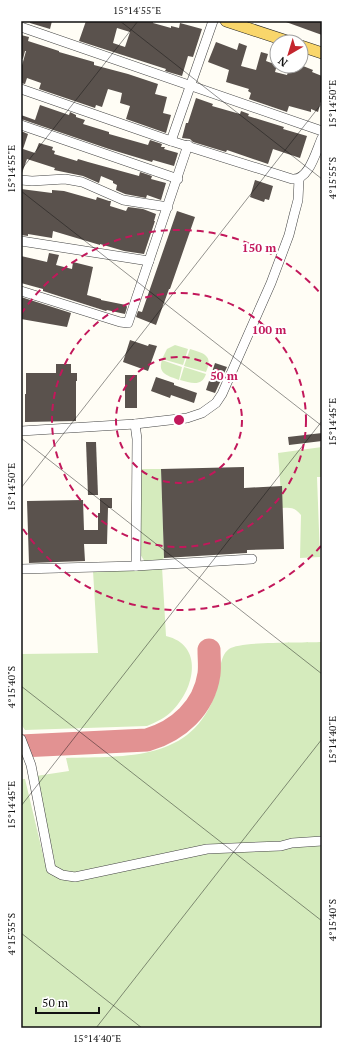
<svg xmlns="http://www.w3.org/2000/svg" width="343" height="1049" font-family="'PT Serif',serif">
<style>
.green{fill:#d5ebbd}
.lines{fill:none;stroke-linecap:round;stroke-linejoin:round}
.taxiway{stroke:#e29292;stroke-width:23}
.building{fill:#5a524d;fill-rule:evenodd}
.minor-casing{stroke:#444;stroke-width:10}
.major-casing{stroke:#222;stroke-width:12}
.minor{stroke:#fff;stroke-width:9}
.major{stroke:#f9d66b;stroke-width:11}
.ticks{fill:none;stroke:#111;stroke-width:1;stroke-opacity:0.45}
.ring{fill:none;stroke:#c2185b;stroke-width:2;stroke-dasharray:7 5}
.centre{fill:#c2185b;stroke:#fff;stroke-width:2}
.ring-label{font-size:12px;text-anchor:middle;font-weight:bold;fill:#c2185b;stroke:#fff;stroke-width:4;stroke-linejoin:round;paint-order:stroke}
.neatline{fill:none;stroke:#111;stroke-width:1.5}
.ticks-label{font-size:10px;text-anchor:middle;fill:#111}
</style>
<rect width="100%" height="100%" fill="#fffdf5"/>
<g class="green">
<path d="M175,345L188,349L183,365L162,359L167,349Z"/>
<path d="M190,349C203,353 214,355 206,372L184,366Z"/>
<path d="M162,360L182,367L179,380C169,376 157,374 162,360Z"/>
<path d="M184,367L206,374C202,387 191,383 180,380Z"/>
<path d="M322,447V477H317L320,557L300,558L301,515C295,508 292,507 282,508L278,453Z"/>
<path d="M140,469H161L164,558L160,561L145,562L140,554Z"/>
<path d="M162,567L166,636C204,645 195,688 173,710C166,718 156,722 147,726L25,730L21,724V654L98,653L93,571Z"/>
<path d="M322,642V1028H21V779H25L45,863H55L36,776L69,771L66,758C127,756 192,762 216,692C220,679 218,657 229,649C240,641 305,643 322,642Z"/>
</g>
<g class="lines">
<path class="taxiway" d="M21,746L147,740C178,731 204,708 209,674C210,666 209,658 209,650"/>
</g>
<g class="building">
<path d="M30,21H52L50,29L30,23Z"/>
<path d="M86,21H153V23L171,28V26L179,28L180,23L202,29L193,57L188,56L182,76L165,71L166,69L79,41ZM117,28L130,32L125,47L113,43Z"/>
<path d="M286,21H322V35L286,22Z"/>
<path d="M21,35L29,37L28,41L59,51V52L94,62V65L128,74L158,84L155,94L167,97L163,113L171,115L166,133L126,119L130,106L120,103L122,93L108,89L102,107L96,105L95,108L39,89L41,83L27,78L25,84L21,83V69L26,51H25L23,59L21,58Z"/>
<path d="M216,42L237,50L239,43L247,46L241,66L256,70L261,52L268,54L266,61L277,65L275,72L287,75L290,66H303L313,70L312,72L322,76V98L318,112L311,109V112L289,106L287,112L249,99L251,93L248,91L249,89L226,82L229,70L208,62Z"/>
<path d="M196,98L213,104L212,106L240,114L241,111L249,114L248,116L284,127L283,129L307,136L300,158L273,149L268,164L227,150L226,152L193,142L190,139L182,138L186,123H188Z"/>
<path d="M40,105L69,115L70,112L76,115V117L85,120L83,124L109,132V134L148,145L150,140L162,144L161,147H165L164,149L178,153L174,166L153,160L152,162L109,149L21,119V115L35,120Z"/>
<path d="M21,131L28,134L23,149L35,153L39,143L53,147L52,150L55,151L54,154L77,161L78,159L88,162L139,176L140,172L152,176L151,179L166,183L161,200L147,195L146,198L125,194L116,190L117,185L113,183V181L101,176L99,183L83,176L54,170L55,168L27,159L22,173H21Z"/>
<path d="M255,180L273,186L269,200L265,199L264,202L250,197Z"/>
<path d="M21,189L52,193V190L64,191L96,200L97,197L109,201H111L110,206L126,211L128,207L143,209L156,214L154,221H155L144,254L124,251L100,244V245L53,231L52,238L28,234V236L21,235Z"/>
<path d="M177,211L195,217L170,289H169L156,325L136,317L138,311L142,312Z"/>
<path d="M49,253L59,255L56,265L72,269L73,262L93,267L87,295L101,299V300L126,305L127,307L125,314L107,310L106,311L43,291V289L21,283V256L47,262Z"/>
<path d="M21,297L71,313L67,327L21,319Z"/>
<path d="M130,340L148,346L149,344L157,346L148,371L123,362Z"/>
<path d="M215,363L227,367L215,393L206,390Z"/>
<path d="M56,364H71V373H77V381H76V421L25,422V394H26V373H56Z"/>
<rect x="125" y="375" width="12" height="33"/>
<path d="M156,377L174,383V385L197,393L194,403L171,395L170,398L151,391Z"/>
<path d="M322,433V441L289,445L288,437Z"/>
<path d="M86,442H96L98,495H88Z"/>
<path d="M244,467V488L282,486L284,549L247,550V553L164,558L161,469Z"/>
<path d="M100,498H112V508H108L107,544H84L85,561L29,563L27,501L83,500L84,530H98V513H100Z"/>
</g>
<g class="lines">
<defs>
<g id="minor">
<path d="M21,27L322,131"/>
<path d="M21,89L171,141L292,179C309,181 316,151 322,138"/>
<path d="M21,125L178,179"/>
<path d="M171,141L213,21"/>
<path d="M21,180L32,181L65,179L82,182L123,200L168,207"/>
<path d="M21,241L149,261"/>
<path d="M21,291L120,322L128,323L188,145"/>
<path d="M135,424L137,439L136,566"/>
<path d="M21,431L135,424L187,418L202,413L216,403L222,394L233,369L271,283L289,235L294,215L298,200L299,179"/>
<path d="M21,569L136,566L252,559"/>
<path d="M21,739L31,765L51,869L62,875L75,877L207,849L281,846L292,843L322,841"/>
</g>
<g id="major">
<path d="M226,21L290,42"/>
<path d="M301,46L322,53"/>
</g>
</defs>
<use href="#minor" class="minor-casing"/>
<use href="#major" class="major-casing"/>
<use href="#minor" class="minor"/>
<use href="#major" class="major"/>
</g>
<path class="ticks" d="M120,21L322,179M21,170L138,21M21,191L322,426M21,438L322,674M21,488L322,103M21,686L322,921M21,806L322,421M21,933L142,1028M96,1028L322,739"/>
<g class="ring">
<circle cx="179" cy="420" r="63"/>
<circle cx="179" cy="420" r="127"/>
<path d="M321 546A190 190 0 0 1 21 526M21 314A190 190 0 0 1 321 294"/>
</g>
<circle cx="179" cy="420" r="6" class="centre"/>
<g class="ring-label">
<text x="259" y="252">150 m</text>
<text x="269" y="334">100 m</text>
<text x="224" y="380">50 m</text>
</g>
<rect width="343" height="1049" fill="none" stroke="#ffffff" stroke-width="44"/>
<g transform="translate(289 54) rotate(218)"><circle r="19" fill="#ffffff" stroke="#a0a0a0"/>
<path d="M0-3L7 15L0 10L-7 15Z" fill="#c4262e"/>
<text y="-6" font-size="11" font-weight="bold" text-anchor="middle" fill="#111111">N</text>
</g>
<path d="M36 1007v6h63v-6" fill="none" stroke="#111111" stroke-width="2"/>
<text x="42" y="1007" font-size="12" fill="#111111" stroke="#ffffff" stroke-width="3" paint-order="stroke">50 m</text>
<rect x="22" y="22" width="299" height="1005" class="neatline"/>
<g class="ticks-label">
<text x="137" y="14">15°14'55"E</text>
<text transform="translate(332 104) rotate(-90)" y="4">15°14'50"E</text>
<text transform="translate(11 169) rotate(-90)" y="4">15°14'55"E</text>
<text transform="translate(332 178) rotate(-90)" y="4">4°15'55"S</text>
<text transform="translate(332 422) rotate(-90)" y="4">15°14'45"E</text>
<text transform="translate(11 487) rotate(-90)" y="4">15°14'50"E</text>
<text transform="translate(11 687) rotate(-90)" y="4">4°15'40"S</text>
<text transform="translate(332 740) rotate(-90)" y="4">15°14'40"E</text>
<text transform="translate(11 805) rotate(-90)" y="4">15°14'45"E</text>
<text transform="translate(332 920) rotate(-90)" y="4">4°15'40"S</text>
<text transform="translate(11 934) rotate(-90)" y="4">4°15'35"S</text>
<text x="97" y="1042">15°14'40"E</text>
</g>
</svg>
